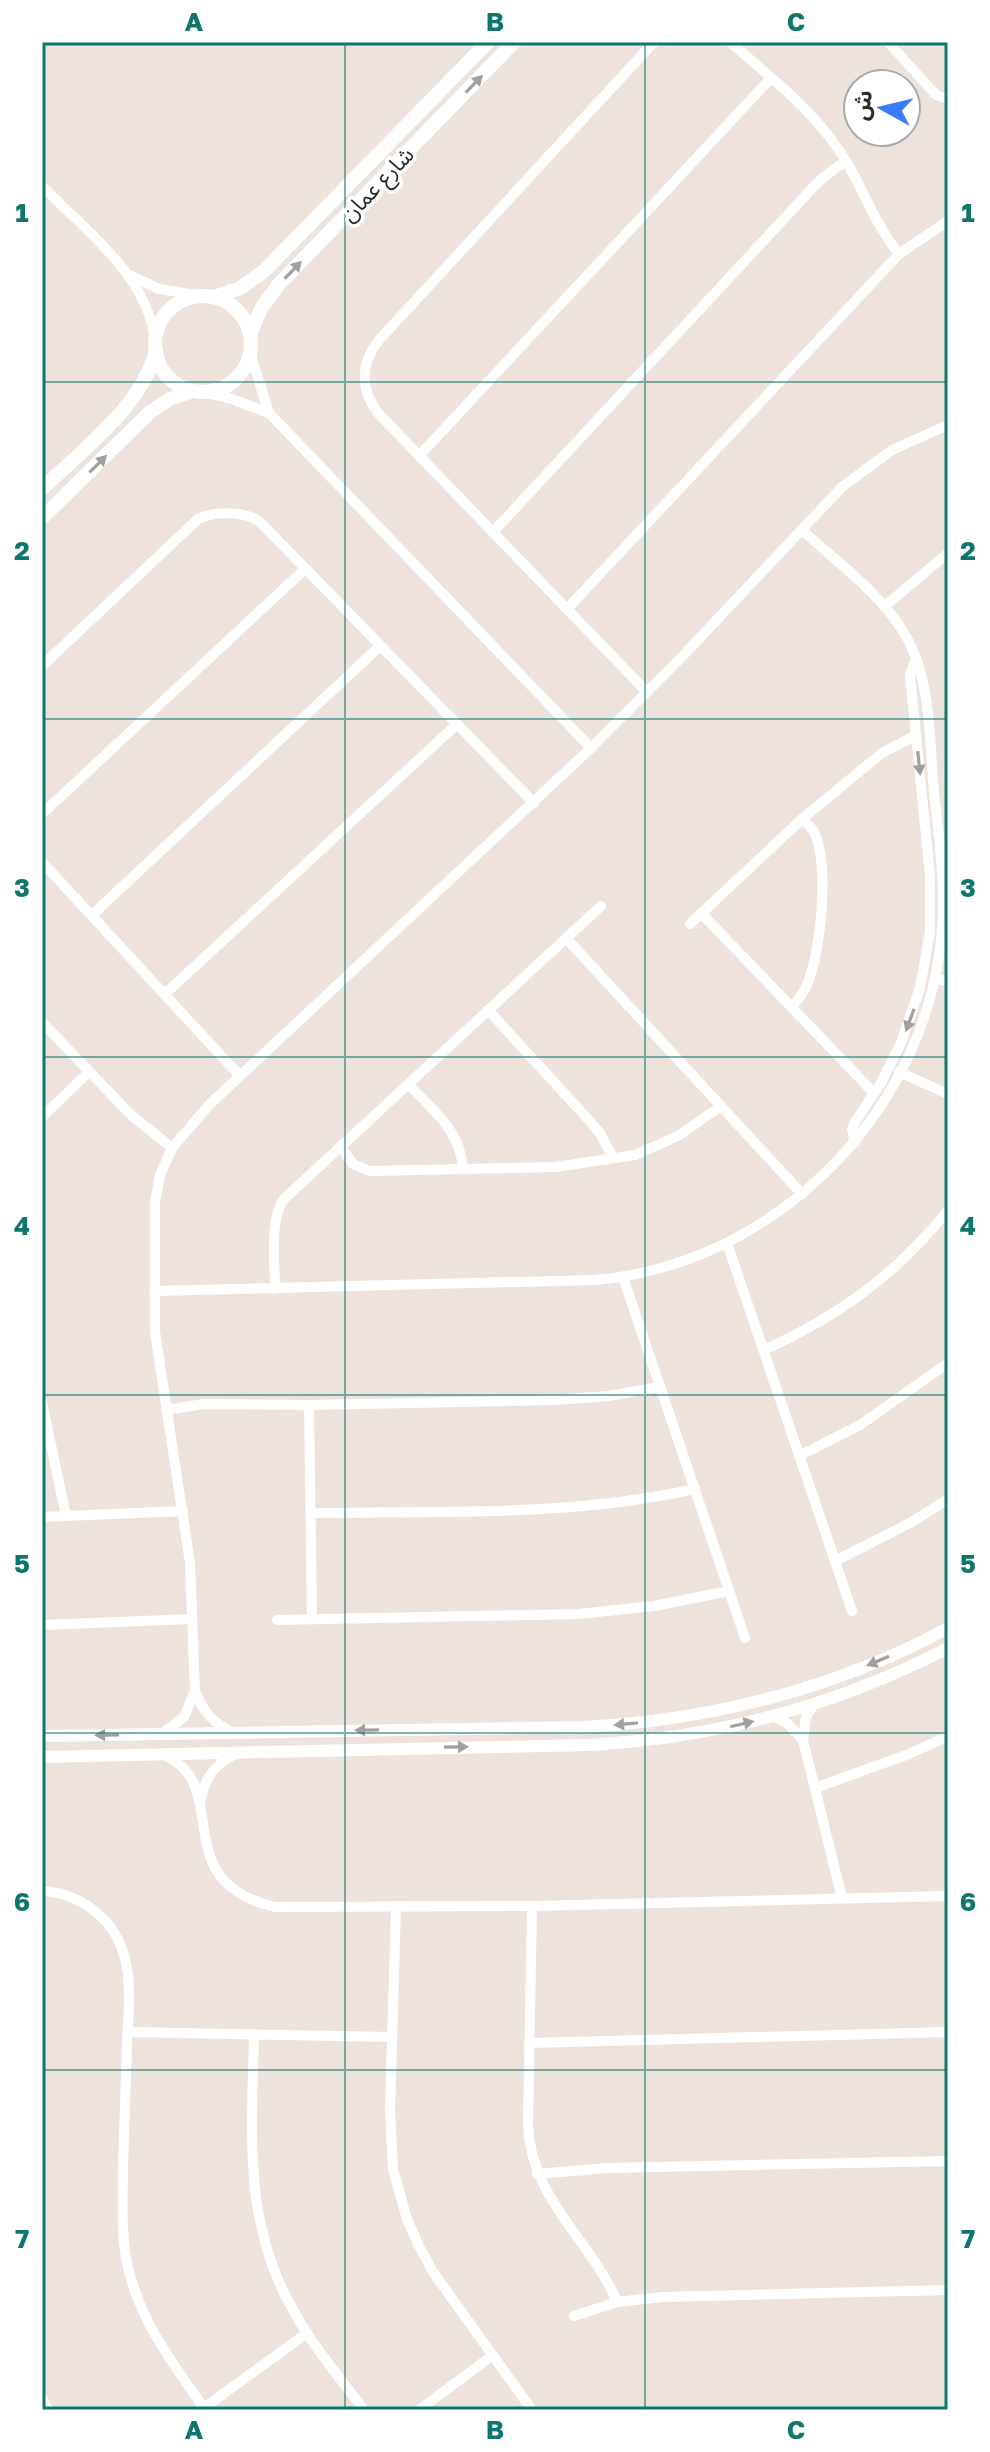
<svg xmlns="http://www.w3.org/2000/svg" width="990" height="2452" font-family="'Golos Text','Noto Sans Arabic',sans-serif">
<style>
.lines{fill:none;stroke-linecap:round;stroke-linejoin:round}
.minor{stroke:#fff;stroke-width:10}
.tertiary{stroke:#fff;stroke-width:12}
.secondary{stroke:#fff;stroke-width:14}
.oneway{fill:#a0a0a0}
.grid{fill:none;stroke:#0f766e;stroke-width:2;stroke-opacity:0.55}
.labels{text-anchor:middle;stroke-width:7;stroke-linejoin:round;paint-order:stroke}
.street-label{font-size:22px;fill:#2b2b2b;stroke:#fff}
.neatline{fill:none;stroke:#0f766e;stroke-width:3}
.grid-label{font-size:26px;text-anchor:middle;font-weight:bold;fill:#0f766e}
</style>
<rect width="100%" height="100%" fill="#ede3dc"/>
<g class="lines">
<g class="minor">
<path d="M730,42C771,78 819,114 847,163C866,195 875,224 899,254"/>
<path d="M888,42L936,95L948,99"/>
<path d="M42,186C86,231 146,274 155,339"/>
<path d="M132,276L159,289L202,296"/>
<path d="M250,352L269,413L591,748"/>
<path d="M201,392L229,398L269,413"/>
<path d="M419,456L771,78"/>
<path d="M493,532L818,182L838,166L847,163"/>
<path d="M884,607L948,553"/>
<path d="M567,609L899,254L948,221"/>
<path d="M42,666L198,519C215,511 243,511 259,521L534,803"/>
<path d="M647,692L378,413C360,389 360,364 379,340L654,42"/>
<path d="M42,814L305,569"/>
<path d="M42,862L240,1076"/>
<path d="M701,913L874,1093"/>
<path d="M92,915L380,646"/>
<path d="M690,924L802,819L882,753L916,735"/>
<path d="M566,938L802,1194"/>
<path d="M935,978L948,982"/>
<path d="M165,994L457,724"/>
<path d="M791,1007C797,1001 803,994 806,987C821,955 830,864 814,832C811,826 806,823 802,819"/>
<path d="M488,1010L586,1117L600,1133L613,1158"/>
<path d="M42,1022L130,1114L172,1148"/>
<path d="M899,1072L948,1094"/>
<path d="M408,1084C433,1110 461,1131 463,1169"/>
<path d="M42,1117L89,1072"/>
<path d="M855,1143L852,1129L855,1122L881,1083L900,1045L920,988L930,932V875L910,675L916,659"/>
<path d="M340,1146L353,1164L369,1171L556,1167L635,1155L678,1136L721,1106"/>
<path d="M727,1243L852,1611"/>
<path d="M623,1277L745,1638"/>
<path d="M275,1289C275,1264 269,1219 284,1199L601,906"/>
<path d="M154,1291L595,1280C769,1265 917,1122 940,949C947,896 940,845 934,792C929,741 932,684 907,638C883,595 838,563 802,530"/>
<path d="M764,1350C839,1316 897,1274 948,1210"/>
<path d="M42,1402L66,1516"/>
<path d="M309,1405L312,1619"/>
<path d="M166,1410L204,1404L309,1405L555,1400L608,1396L660,1387"/>
<path d="M799,1456L860,1425L948,1363"/>
<path d="M311,1513C439,1511 569,1517 695,1489"/>
<path d="M42,1517L183,1511"/>
<path d="M835,1561L912,1522L948,1499"/>
<path d="M277,1620L578,1614L654,1606L729,1591"/>
<path d="M42,1625L192,1619"/>
<path d="M196,1693C203,1712 214,1724 233,1732"/>
<path d="M814,1704L806,1717L803,1740L842,1898"/>
<path d="M773,1716L787,1723L803,1740"/>
<path d="M163,1733L184,1717L195,1691L190,1563L155,1332V1202L160,1175L172,1148L210,1104L591,748L678,661L842,487L892,450L948,425"/>
<path d="M164,1755C235,1786 164,1881 275,1907L532,1906L948,1896"/>
<path d="M815,1788L909,1754L948,1736"/>
<path d="M201,1799C205,1777 216,1763 236,1754"/>
<path d="M42,1891C81,1893 116,1920 125,1959C132,1986 128,2017 127,2045C126,2085 124,2126 123,2166C123,2197 121,2228 126,2258C137,2317 170,2360 204,2408"/>
<path d="M532,1906L528,2125C531,2200 590,2238 617,2302"/>
<path d="M396,1907L390,2111L393,2169L407,2219L419,2246L433,2272L532,2410"/>
<path d="M128,2032L392,2037"/>
<path d="M254,2034C252,2134 242,2225 296,2315C315,2349 341,2379 364,2410"/>
<path d="M530,2043L948,2032"/>
<path d="M537,2174L607,2168L948,2161"/>
<path d="M574,2316L617,2302L663,2297L948,2290"/>
<path d="M42,2398L48,2410"/>
<path d="M201,2410L307,2333"/>
<path d="M419,2410L493,2355"/>
</g>
<g class="tertiary">
<path d="M42,1736L584,1727C710,1720 836,1689 948,1628"/>
<path d="M42,1757L589,1745C714,1738 836,1706 948,1648"/>
</g>
<g class="secondary">
<circle cx="203" cy="344" r="48"/>
<path d="M214,297L240,288L263,272L488,42"/>
<path d="M250,334L262,307L279,284L514,42"/>
<path d="M42,489C82,450 142,406 156,351"/>
<path d="M42,518L150,412L170,399L192,391"/>
</g>
</g>
<defs><path id="oneway-solid" d="M-6-.8H1V-3.2L6.5 0L1 3.2V.8H-6Z" transform="scale(2)"/></defs>
<g class="oneway">
<use href="#oneway-solid" transform="translate(474 84) rotate(-46)"/>
<use href="#oneway-solid" transform="translate(293 270) rotate(-46)"/>
<use href="#oneway-solid" transform="translate(98 464) rotate(-45)"/>
<use href="#oneway-solid" transform="translate(919 763) rotate(84)"/>
<use href="#oneway-solid" transform="translate(910 1020) rotate(110)"/>
<use href="#oneway-solid" transform="translate(878 1661) rotate(157)"/>
<use href="#oneway-solid" transform="translate(626 1724) rotate(175)"/>
<use href="#oneway-solid" transform="translate(742 1724) rotate(-13)"/>
<use href="#oneway-solid" transform="translate(367 1730) rotate(179)"/>
<use href="#oneway-solid" transform="translate(107 1735) rotate(179)"/>
<use href="#oneway-solid" transform="translate(456 1747) rotate(-1)"/>
</g>
<path class="grid" d="M345,42V2410M645,42V2410M42,382H948M42,719H948M42,1057H948M42,1395H948M42,1733H948M42,2070H948"/>
<g class="labels">
<g class="street-label">
<text transform="translate(377 184) rotate(-46)" y="8">شارع عمان</text>
</g>
</g>
<rect width="990" height="2452" fill="none" stroke="#ffffff" stroke-width="88"/>
<g transform="translate(882 108) rotate(278)"><circle r="38" fill="#ffffff" stroke="#aaaaaa" stroke-width="2"/>
<path d="M0-6L14 30L0 20L-14 30Z" fill="#3a7bfd"/>
<text y="-12" font-size="22" font-weight="bold" text-anchor="middle" fill="#2b2b2b">ش</text>
</g>
<rect x="44" y="44" width="902" height="2364" class="neatline"/>
<g class="grid-label">
<text x="194" y="31">A</text>
<text x="495" y="31">B</text>
<text x="796" y="31">C</text>
<text x="22" y="222">1</text>
<text x="968" y="222">1</text>
<text x="22" y="560">2</text>
<text x="968" y="560">2</text>
<text x="22" y="897">3</text>
<text x="968" y="897">3</text>
<text x="22" y="1235">4</text>
<text x="968" y="1235">4</text>
<text x="22" y="1573">5</text>
<text x="968" y="1573">5</text>
<text x="22" y="1911">6</text>
<text x="968" y="1911">6</text>
<text x="22" y="2248">7</text>
<text x="968" y="2248">7</text>
<text x="194" y="2439">A</text>
<text x="495" y="2439">B</text>
<text x="796" y="2439">C</text>
</g>
</svg>
